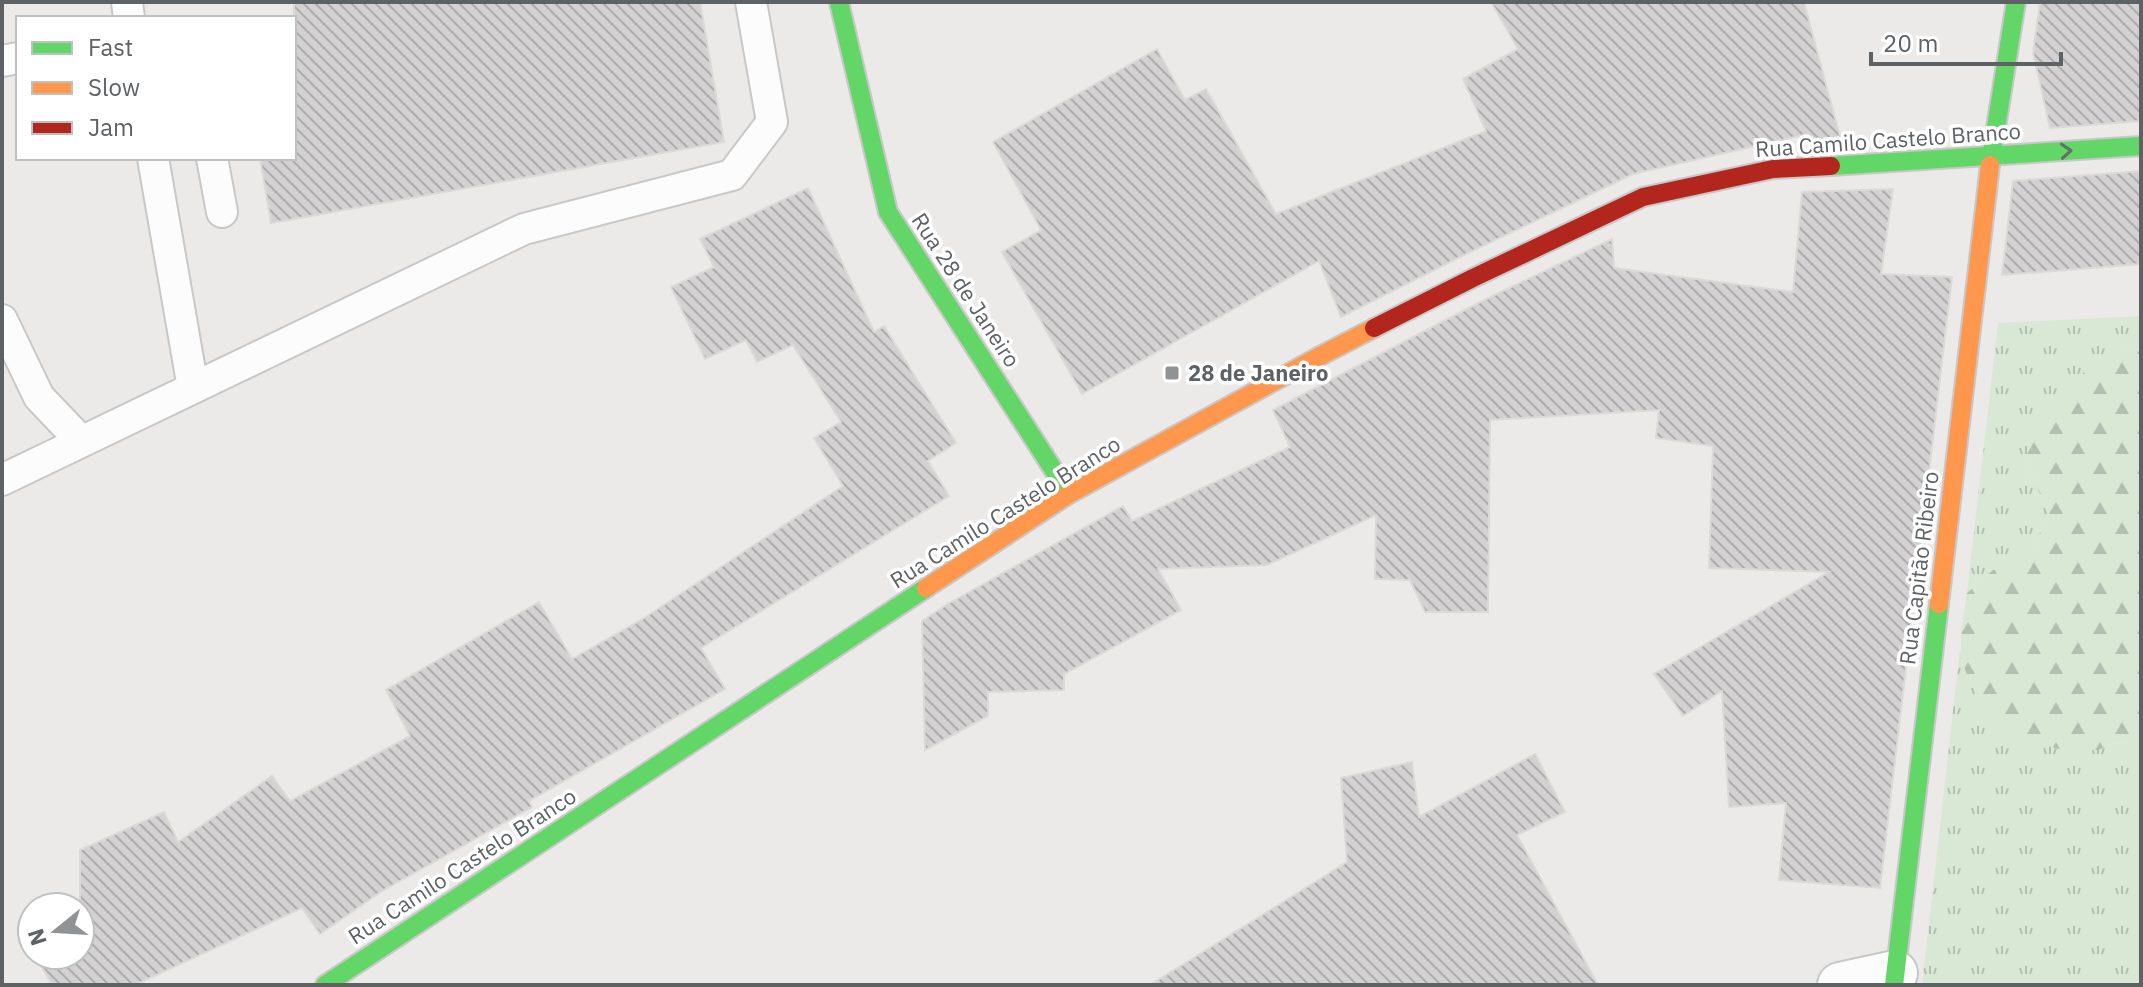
<svg xmlns="http://www.w3.org/2000/svg" width="2143" height="987" font-family="'IBM Plex Sans',sans-serif">
<style>
.grass{fill:url(#grass-tufts)}
.forest{fill:url(#forest-firs)}
.building{fill:url(#building-back-hatch);stroke:#dcdad8;stroke-width:2}
.lines{fill:none;stroke-linecap:round;stroke-linejoin:round}
.lane-casing{stroke:#c9c8c8;stroke-width:34}
.street-casing{stroke:#c9c8c8;stroke-width:48}
.fast-casing{stroke:#c8c8c8;stroke-width:22}
.slow-casing{stroke:#c8c8c8;stroke-width:22}
.jam-casing{stroke:#c8c8c8;stroke-width:22}
.lane{stroke:#fcfcfc;stroke-width:30}
.street{stroke:#fcfcfc;stroke-width:44}
.fast{stroke:#63d668;stroke-width:18}
.slow{stroke:#ff974d;stroke-width:18}
.jam{stroke:#b3261e;stroke-width:18}
.oneway{stroke:#5f7365}
.poi-dot{fill:#909293;stroke:#fff;stroke-width:3}
.labels{text-anchor:middle;stroke-width:7;stroke-linejoin:round;paint-order:stroke}
.street-label{font-size:22px;fill:#5e6265;stroke:#fff}
.poi-label{font-size:22px;font-weight:bold;fill:#5e6265;stroke:#fff;text-anchor:start}
</style>
<defs>
<pattern id="grass-tufts" width="24" height="20" patternUnits="userSpaceOnUse" patternTransform="scale(2)"><rect width="24" height="20" fill="#d9e7d5"/><path d="M3 7l-1-3M5 7V3M7 7l1-3M15 17l-1-3M17 17v-4M19 17l1-3" fill="none" stroke="#b3bfb0"/></pattern>
<pattern id="forest-firs" width="22" height="20" patternUnits="userSpaceOnUse" patternTransform="scale(2)"><rect width="22" height="20" fill="#d9e7d5"/><path d="M5 1l3.5 6h-7zM16 11l3.5 6h-7z" fill="#b3bfb0"/></pattern>
<pattern id="building-back-hatch" width="6" height="6" patternUnits="userSpaceOnUse" patternTransform="scale(2)"><rect width="6" height="6" fill="#d3d1d1"/><path d="M-1 5l2 2M0 0l6 6M5-1l2 2" fill="none" stroke="#aeadad"/></pattern>
</defs>
<rect width="100%" height="100%" fill="#eceae8"/>
<g class="grass">
<path d="M2141,316V351L2122,345L2025,459L2048,513L2035,544L2017,565L1993,570L1967,593L1998,323Z"/>
<path d="M1960,649L1968,675L2102,749C2117,741 2126,740 2141,748V985H1922Z"/>
</g>
<path class="forest" d="M2122,345L2141,351V748C2131,743 2123,740 2112,744C2108,745 2105,748 2101,749C2094,751 2083,751 2076,751C2025,750 1963,701 1961,648C1960,630 1965,610 1967,593L1993,570L2017,564L2035,544L2048,513L2025,459L2039,424L2091,364Z"/>
<g class="building">
<path d="M294,2H700L724,142L271,223L260,158H294Z"/>
<path d="M1491,2H1804L1841,140L1807,142L1808,134L1633,174L1462,256L1341,317L1319,261L1082,394L1002,252L1041,230L993,142L1157,49L1185,100L1206,89L1276,214L1486,131L1463,79L1518,49Z"/>
<path d="M2040,2H2141V121L2050,128L2033,53Z"/>
<path d="M2141,171V264L2002,275L2013,181Z"/>
<path d="M808,188L874,332L884,326L956,443L928,461L949,496L701,648L725,689L529,801L532,807L382,891L320,934L302,908L135,985H52L35,955H80V850L164,812L178,842L272,776L290,801L410,736L386,690L539,602L572,659L641,620L843,486L814,438L841,422L793,345L757,362L746,340L705,359L671,287L714,267L700,239Z"/>
<path d="M1893,189L1881,274L1952,277L1880,888L1779,880L1786,803L1729,807L1722,691L1683,716L1654,674L1829,572L1709,568L1713,446L1656,438L1659,410L1490,420L1488,612H1425L1410,580L1375,579L1376,515L1267,565L1158,569L1181,610L1064,674V690L988,692V716L925,750L922,621L946,605L1123,506L1132,521L1290,447L1273,410L1484,300L1612,239L1614,268L1793,292L1802,192Z"/>
<path d="M1535,754L1565,812L1517,835L1598,985H1150L1347,862L1341,778L1412,762L1419,817Z"/>
</g>
<g class="lines">
<defs>
<g id="lane">
<path d="M127,2L129,18"/>
<path d="M2,61L18,58"/>
<path d="M153,158L193,388"/>
<path d="M212,158L222,212"/>
<path d="M2,320L39,397L81,441"/>
<path d="M2,480L524,229L732,175L772,122L751,2"/>
</g>
<path id="street" d="M1840,985L1895,973"/>
<g id="fast">
<path d="M839,2L888,212L1069,494"/>
<path d="M1990,165L2016,2"/>
<path d="M1831,166L2141,146"/>
<path d="M325,985L926,588"/>
<path d="M1894,985L1939,604"/>
</g>
<g id="slow">
<path d="M926,588L1069,494L1322,355L1374,328"/>
<path d="M1939,604L1990,165"/>
</g>
<path id="jam" d="M1374,328L1473,278L1643,197L1773,169L1831,166"/>
</defs>
<use href="#lane" class="lane-casing"/>
<use href="#street" class="street-casing"/>
<use href="#fast" class="fast-casing"/>
<use href="#slow" class="slow-casing"/>
<use href="#jam" class="jam-casing"/>
<use href="#lane" class="lane"/>
<use href="#street" class="street"/>
<use href="#fast" class="fast"/>
<use href="#slow" class="slow"/>
<use href="#jam" class="jam"/>
</g>
<defs><path id="oneway-chevron" d="M-2-3.5L2.5 0L-2 3.5" fill="none" stroke-width="1.6" stroke-linecap="round" stroke-linejoin="round" transform="scale(2)"/></defs>
<use class="oneway" href="#oneway-chevron" transform="translate(2066 151) rotate(-4)"/>
<rect class="poi-dot" x="1164" y="365" width="16" height="16" rx="4"/>
<g class="labels">
<g class="street-label">
<text transform="translate(1888 140) rotate(-4)" y="8">Rua Camilo Castelo Branco</text>
<text transform="translate(966 290) rotate(57)" y="8">Rua 28 de Janeiro</text>
<text transform="translate(1005 512) rotate(-32)" y="8">Rua Camilo Castelo Branco</text>
<text transform="translate(1919 568) rotate(-83)" y="8">Rua Capitão Ribeiro</text>
<text transform="translate(462 866) rotate(-33)" y="8">Rua Camilo Castelo Branco</text>
</g>
<g class="poi-label">
<text x="1188" y="381">28 de Janeiro</text>
</g>
</g>
<rect width="2143" height="987" fill="none" stroke="#5e6265" stroke-width="8"/>
<rect x="16" y="16" width="280" height="144" fill="#ffffff" stroke="#bfc0c1" stroke-width="2"/>
<rect x="32" y="42" width="40" height="12" fill="#63d668" stroke="#bfc0c1" stroke-width="2"/>
<text x="88" y="56" font-size="24" fill="#5e6265">Fast</text>
<rect x="32" y="82" width="40" height="12" fill="#ff974d" stroke="#bfc0c1" stroke-width="2"/>
<text x="88" y="96" font-size="24" fill="#5e6265">Slow</text>
<rect x="32" y="122" width="40" height="12" fill="#b3261e" stroke="#bfc0c1" stroke-width="2"/>
<text x="88" y="136" font-size="24" fill="#5e6265">Jam</text>
<g transform="translate(56 931) rotate(252)"><circle r="38" fill="#ffffff" stroke="#bfc0c1" stroke-width="2"/>
<path d="M0-6L14 30L0 20L-14 30Z" fill="#909293"/>
<text y="-12" font-size="22" font-weight="bold" text-anchor="middle" fill="#5e6265">N</text>
</g>
<path d="M1871 52v12h190v-12" fill="none" stroke="#5e6265" stroke-width="4"/>
<text x="1883" y="52" font-size="24" fill="#5e6265" stroke="#ffffff" stroke-width="6" paint-order="stroke">20 m</text>
</svg>
